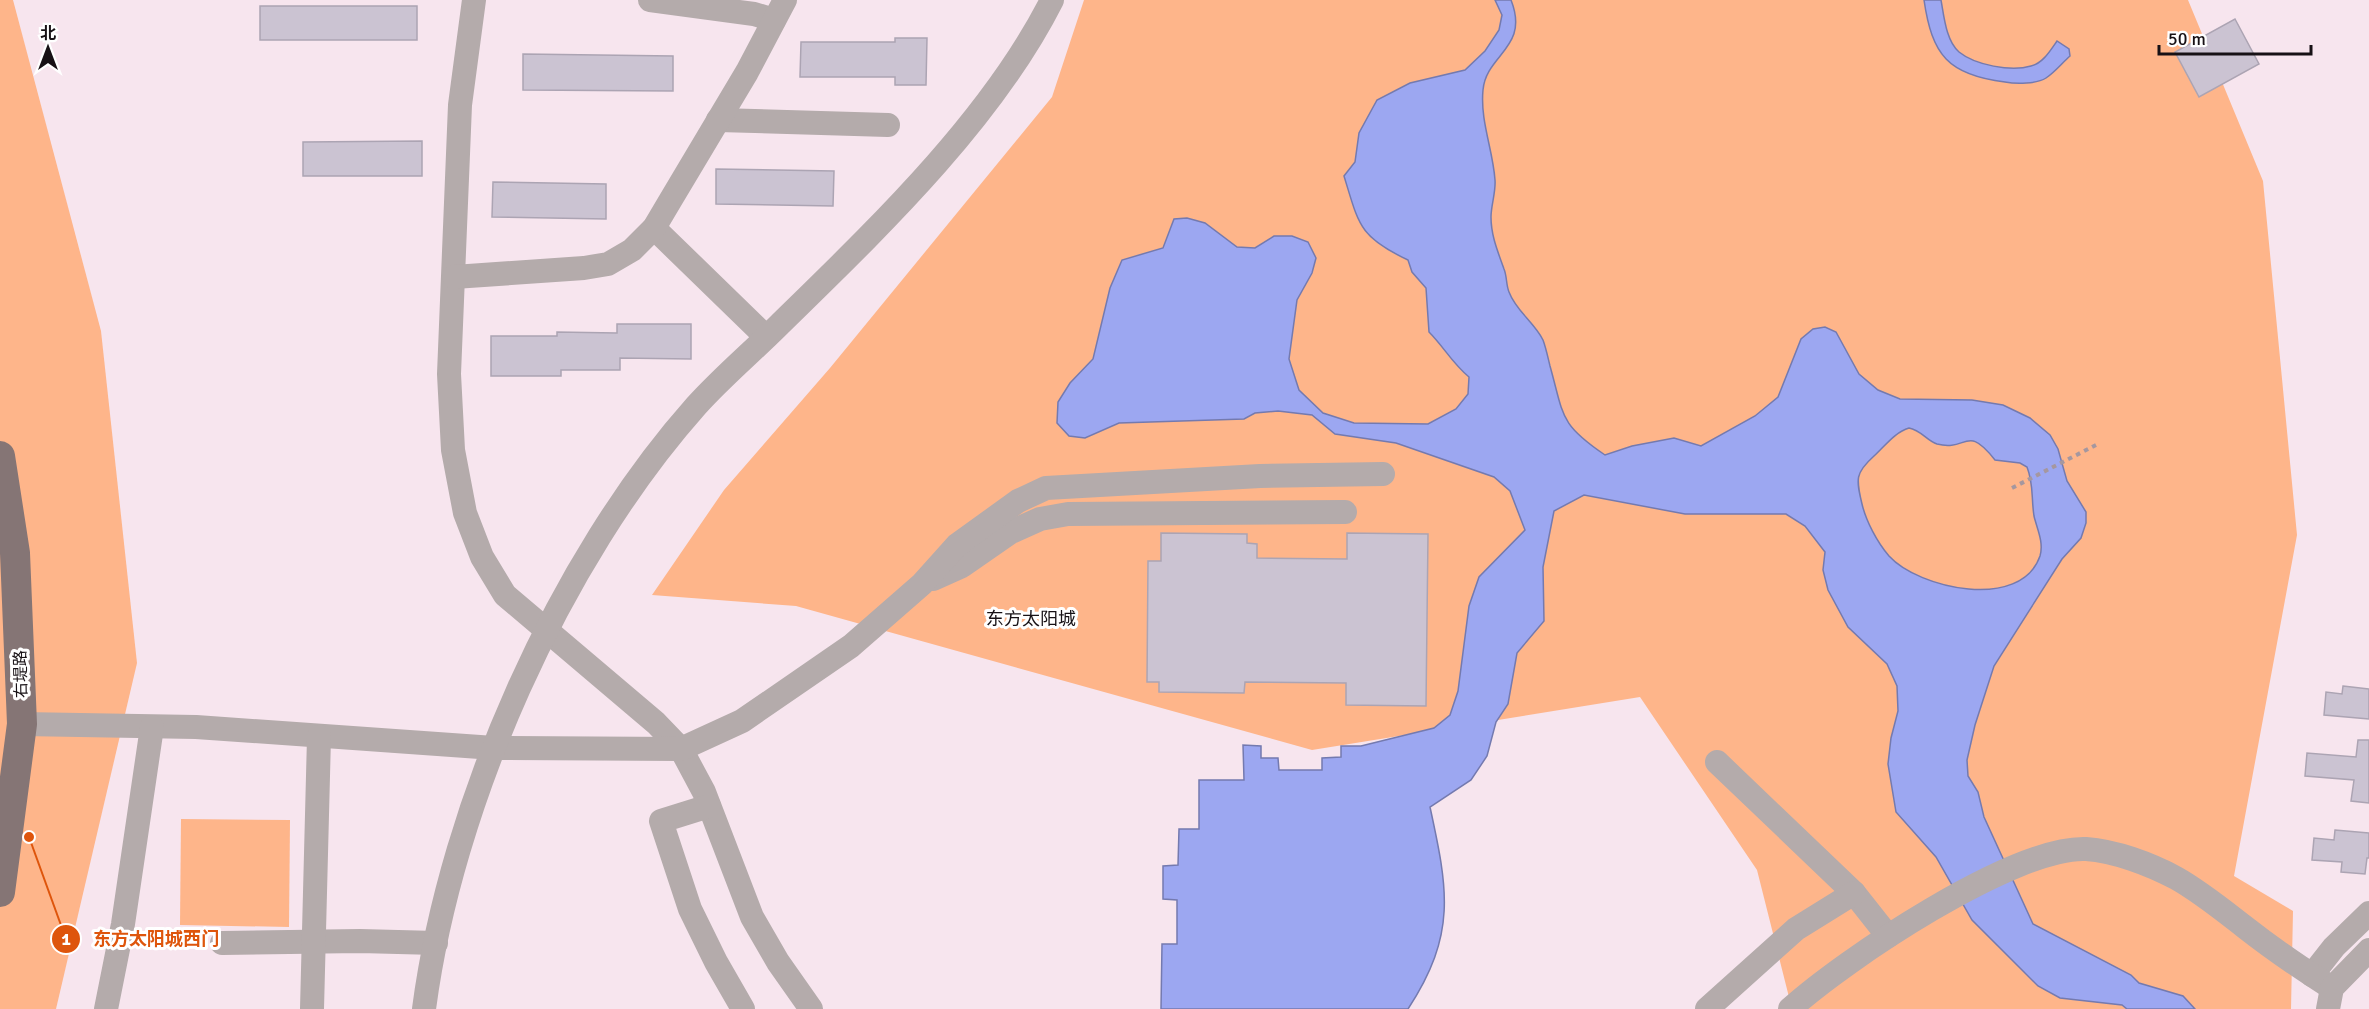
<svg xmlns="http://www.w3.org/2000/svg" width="2369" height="1009" font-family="Signika,'Noto Sans SC',sans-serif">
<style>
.green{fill:#feb58a}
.water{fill:#9ca7f1;stroke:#747aaf;stroke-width:1.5;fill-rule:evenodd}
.building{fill:#cbc3d2;stroke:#aca4b3;stroke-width:1.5}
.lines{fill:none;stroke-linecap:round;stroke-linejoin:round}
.path{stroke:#a5979f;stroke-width:4;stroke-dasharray:4.5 4.5;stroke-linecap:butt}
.minor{stroke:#b4abab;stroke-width:24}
.major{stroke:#857575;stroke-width:30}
.labels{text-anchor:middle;stroke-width:6;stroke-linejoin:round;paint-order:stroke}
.street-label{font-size:16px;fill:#171115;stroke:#fff}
.neighbourhood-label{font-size:18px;fill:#171115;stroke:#fff}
.leader{fill:none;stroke:#de550c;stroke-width:2}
.callout-dot{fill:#de550c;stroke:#fff;stroke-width:2}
.mark-label{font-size:18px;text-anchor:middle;font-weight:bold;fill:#fff}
.callout-label{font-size:18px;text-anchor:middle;font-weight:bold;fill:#de550c;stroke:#fff;stroke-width:6;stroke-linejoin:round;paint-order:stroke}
</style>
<rect width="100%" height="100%" fill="#f7e5ee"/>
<g class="green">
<path d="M0,0H13L101,331L137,663L56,1009H0Z"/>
<path d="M1084,0H2188L2263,181L2297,535L2234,876L2293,911L2291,1009H1792L1757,870L1640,697L1312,750L796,606L652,595L724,490L830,368L1052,97Z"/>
<path d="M181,819L290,820L289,927L180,925Z"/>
</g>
<g class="water">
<path d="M1495,0H1511C1530,48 1486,54 1483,90C1480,121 1493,150 1495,180C1496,192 1491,205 1491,217C1491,236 1498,252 1504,269C1507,276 1506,285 1509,292C1516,311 1534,322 1543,340C1546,348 1548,358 1550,366C1564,416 1559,424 1605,455L1632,446L1674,438L1701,446L1755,416L1778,397L1801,339L1813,329L1825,327L1836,332L1859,374L1878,390L1900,399L1972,400L2003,405L2030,418L2050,435L2058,449L2067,481L2086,512V523L2081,538L2062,559L1994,666L1975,725L1967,760L1968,776L1978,792L1984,817L2033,924L2131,975L2139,983L2183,996L2195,1009H2127L2122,1005L2060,998L2038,986L1972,920L1936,857L1896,812L1888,764L1891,738L1898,711L1897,686L1887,664L1848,627L1828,590L1823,570L1825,552L1805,526L1786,514H1685L1584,495L1554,511L1543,567L1544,621L1517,653L1508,704L1496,722L1487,756L1471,780L1430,807C1448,890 1457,934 1408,1009H1161L1162,944H1177V900L1163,899V866L1178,865L1179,829H1199V780H1244L1243,745L1261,746V758H1278L1279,770H1322V758L1341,757V746H1361L1434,728L1450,715L1458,691L1469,606L1479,577L1525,530L1510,491L1494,477L1396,443L1335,434L1312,415L1278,411L1255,413L1244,419L1119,423L1085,438L1069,436L1057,423L1058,402L1070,383L1093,359L1110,288L1122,260L1163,248L1174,219L1187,218L1205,223L1237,247L1255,248L1274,236H1292L1308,242L1316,258L1312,273L1297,300L1289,359L1299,390L1323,413L1354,423L1428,424L1456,409L1468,394L1469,377C1452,363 1444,347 1429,332L1426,288L1412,272L1408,260C1359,237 1359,225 1344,176L1355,162L1359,133L1377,100L1410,83L1465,70L1485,51L1499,30L1502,15ZM1909,428C1921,430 1927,441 1937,444C1968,452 1966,423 1995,460L2020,463L2027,467C2034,485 2031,497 2034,516C2037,529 2044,542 2040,556C2021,611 1919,589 1889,556C1877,542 1866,521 1862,504C1856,479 1855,473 1874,456C1885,446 1895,432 1909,428Z"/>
<path d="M1924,0H1941C1944,16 1946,41 1959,52C1975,65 2011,72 2031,66C2043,63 2050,51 2057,41L2069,49L2070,56C2062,63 2055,72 2046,78C2037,84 2016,84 2005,82C1948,75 1932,55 1924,0Z"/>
</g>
<g class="building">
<rect x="260" y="6" width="157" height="34"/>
<path d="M2235,19L2259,64L2199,97L2175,52Z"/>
<path d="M895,38H927L926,85H895V77H800L801,42H895Z"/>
<path d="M523,54L673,56V91L523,90Z"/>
<path d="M422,141V176H303V142Z"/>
<path d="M716,169L834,171L833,206L716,204Z"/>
<path d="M493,182L606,184V219L492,217Z"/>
<path d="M617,324H691V359L620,358V370H561V376H491V336H557V332L617,333Z"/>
<path d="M1161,533L1247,534V543L1257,544V558L1347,559V533L1428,534L1426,706L1346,705V683L1245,682L1244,693L1159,692V682H1147L1148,561H1161Z"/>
<path d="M2343,686L2369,689V719L2324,715L2326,692L2342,694Z"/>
<path d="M2358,740H2369V803L2351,801L2354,780L2305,776L2307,753L2356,757Z"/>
<path d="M2335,830L2369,833V858H2367L2365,874L2341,872L2342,862L2312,860L2314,838L2334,840Z"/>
</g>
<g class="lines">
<path class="path" d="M2012,488L2096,445"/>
<g class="minor">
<path d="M474,0L460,105L449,374L453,450L465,513L482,557L505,595L656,723L681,749L704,792L752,917L778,962L811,1009"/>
<path d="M650,0L754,14L774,20"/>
<path d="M718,120L888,125"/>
<path d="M654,228L766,337"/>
<path d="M454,277L584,268L608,264L632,250L654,228L670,201L747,72L785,0"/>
<path d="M933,579L962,566L1011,532L1040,519L1068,514L1345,512"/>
<path d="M22,724L196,727L494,748L681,749L742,721L851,646L922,584L957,545L1018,501L1046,488L1260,476L1383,474"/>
<path d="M1717,762L1854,893L1888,936"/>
<path d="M709,806L661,821L690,909L716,962L743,1009"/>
<path d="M222,943L360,941L436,943"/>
<path d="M2312,975L2334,947L2369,913"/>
<path d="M106,1009L123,924L152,727"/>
<path d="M312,1009L319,737"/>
<path d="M424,1009C451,804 559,560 696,406C722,377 752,352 779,325C876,230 991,121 1052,0"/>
<path d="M1707,1009L1796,929L1854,893"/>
<path d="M1790,1009C1844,960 2014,846 2086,849C2115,851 2150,864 2176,878C2201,892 2224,911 2246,928C2274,950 2302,969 2332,988"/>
<path d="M2328,1009L2332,988L2369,950"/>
</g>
<path class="major" d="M0,456L15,553L22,724L0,892"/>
</g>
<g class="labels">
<g class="street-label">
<text transform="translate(20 674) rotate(-91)" y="6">右堤路</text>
</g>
<g class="neighbourhood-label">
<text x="1031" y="625">东方太阳城</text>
</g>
</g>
<path class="leader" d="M29 837L66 939"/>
<g class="callout-dot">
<circle cx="29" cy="837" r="6"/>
<circle cx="66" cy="939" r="15"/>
</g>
<g class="mark-label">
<text x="66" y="945">1</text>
</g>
<g class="callout-label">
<text x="156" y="945">东方太阳城西门</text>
</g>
<g transform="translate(48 48)" stroke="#ffffff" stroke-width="4.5" paint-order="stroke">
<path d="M0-4.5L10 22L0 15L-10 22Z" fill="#171115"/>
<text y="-9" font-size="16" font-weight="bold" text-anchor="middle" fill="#171115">北</text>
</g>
<path d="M2159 45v9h152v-9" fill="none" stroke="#171115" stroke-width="3"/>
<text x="2168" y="45" font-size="18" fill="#171115" stroke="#ffffff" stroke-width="4.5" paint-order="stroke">50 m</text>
</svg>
